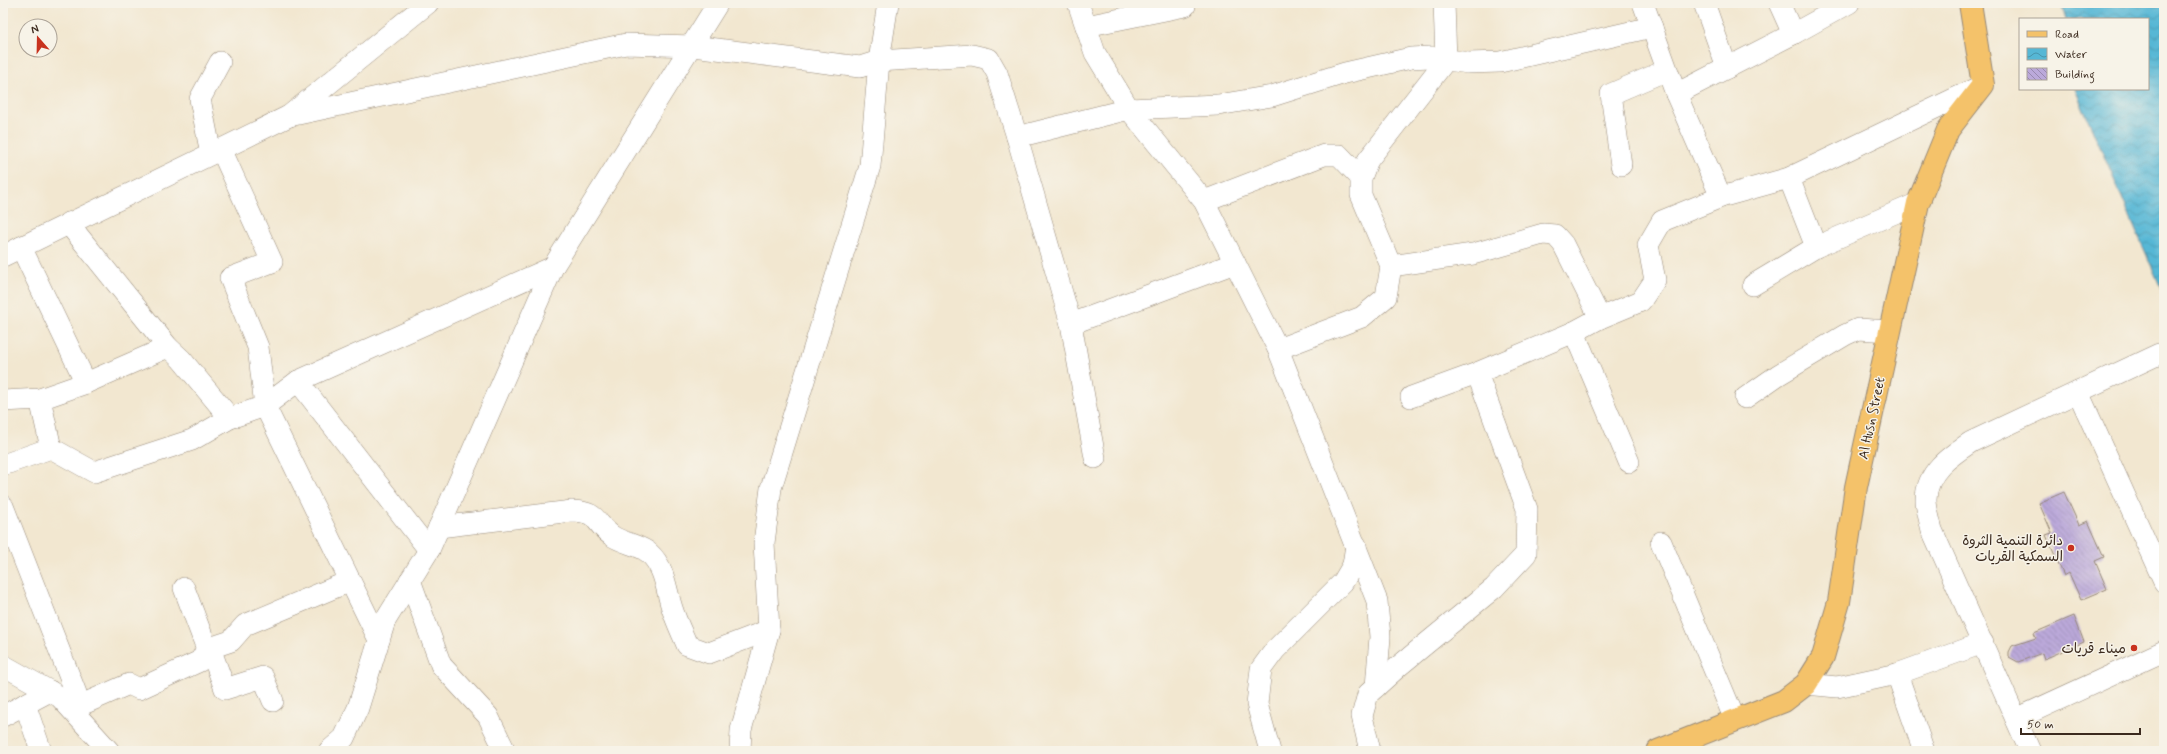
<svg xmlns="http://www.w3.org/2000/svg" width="2167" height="754" font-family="Mynerve,'Playpen Sans Arabic',sans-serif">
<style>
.water{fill:url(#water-waves);stroke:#48707a}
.building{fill:url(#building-back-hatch)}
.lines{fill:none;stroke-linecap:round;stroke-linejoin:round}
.minor-casing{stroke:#968877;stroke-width:22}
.major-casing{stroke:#968877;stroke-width:24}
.minor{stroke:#fff;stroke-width:21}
.major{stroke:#f4c26a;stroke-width:22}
.poi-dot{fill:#c8321e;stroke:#f7f3e8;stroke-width:1.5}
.labels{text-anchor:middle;stroke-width:3;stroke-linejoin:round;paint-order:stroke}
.street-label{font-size:14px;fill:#3b2a1e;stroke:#f7f3e8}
.poi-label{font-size:14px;fill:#3b2a1e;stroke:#f7f3e8;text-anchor:end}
</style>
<defs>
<pattern id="water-waves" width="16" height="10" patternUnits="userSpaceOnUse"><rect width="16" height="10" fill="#56b7d5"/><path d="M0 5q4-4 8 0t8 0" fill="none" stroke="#4895ac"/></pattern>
<pattern id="building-back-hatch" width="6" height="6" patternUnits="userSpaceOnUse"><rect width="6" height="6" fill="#bba9da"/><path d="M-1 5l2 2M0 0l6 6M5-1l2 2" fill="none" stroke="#998ab0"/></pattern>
</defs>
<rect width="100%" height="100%" fill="#f7f3e8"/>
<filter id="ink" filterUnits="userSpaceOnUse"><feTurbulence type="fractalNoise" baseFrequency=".025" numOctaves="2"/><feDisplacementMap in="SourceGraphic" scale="8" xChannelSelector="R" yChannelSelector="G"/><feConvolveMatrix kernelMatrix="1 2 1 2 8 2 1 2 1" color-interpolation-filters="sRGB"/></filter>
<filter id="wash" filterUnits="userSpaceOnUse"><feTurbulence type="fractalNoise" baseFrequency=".012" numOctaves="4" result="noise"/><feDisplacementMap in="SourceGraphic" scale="16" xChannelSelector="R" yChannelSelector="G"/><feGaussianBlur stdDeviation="0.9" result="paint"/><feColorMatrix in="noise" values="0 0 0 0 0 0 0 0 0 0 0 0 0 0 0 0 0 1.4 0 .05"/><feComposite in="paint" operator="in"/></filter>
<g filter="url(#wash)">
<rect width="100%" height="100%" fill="#f2e7d0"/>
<path class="water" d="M2061,3H2164V295L2075,89H2148V19H2066Z"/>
<g id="blocks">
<g class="building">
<path d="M2064,492L2079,525L2088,521L2104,557L2095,561L2107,589L2081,600L2069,573L2064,576L2046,535L2052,533L2039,503Z"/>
<path d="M2074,616L2084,642L2044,659L2042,653L2018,662L2009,657V652L2012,646L2036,638L2034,633Z"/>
</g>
</g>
</g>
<g filter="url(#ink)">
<use href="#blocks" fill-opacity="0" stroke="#968877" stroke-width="1"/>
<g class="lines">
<defs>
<g id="minor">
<path d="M1078,3L1095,53L1129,109L1204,201L1278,349L1377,601L1380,637L1376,687"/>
<path d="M1643,3L1676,94L1721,197"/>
<path d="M1704,3L1727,68"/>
<path d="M1779,3L1793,34"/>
<path d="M1086,26L1185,6"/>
<path d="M1676,94L1793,34L1849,3"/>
<path d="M289,116L626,44L693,46L860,67L879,61L972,55L989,59L997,73L1017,137L1071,324L1095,458"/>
<path d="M1017,137L1129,109L1218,105L1272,96L1345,73L1411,58L1429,57L1468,63L1500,62L1652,27"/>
<path d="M221,149L272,262L230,278L258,347L265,406L379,640"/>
<path d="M211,154L200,99L220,62"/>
<path d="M1621,165L1611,94L1667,70"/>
<path d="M1789,178L1816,247"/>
<path d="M1204,201L1324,155H1339L1361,178"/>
<path d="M21,247L86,383"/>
<path d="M3,256L289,116L428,3"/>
<path d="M1391,266L1473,254L1543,234L1555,235L1563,244L1600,318"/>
<path d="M1753,285L1816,247L1918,203"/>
<path d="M1071,324L1235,263"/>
<path d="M1574,332L1629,462"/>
<path d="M168,347L181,359L230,418"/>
<path d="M1278,349L1362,317L1386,297L1391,266L1361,195V178L1368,160L1446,60L1444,3"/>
<path d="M298,381L429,550"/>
<path d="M2078,392L2164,582"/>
<path d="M1411,397L1477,373L1574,332L1600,318L1641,301L1655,280L1648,245L1662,221L1721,197L1789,178L1983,85"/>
<path d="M1745,398L1778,375L1845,335L1858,329L1890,331"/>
<path d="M40,399L51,448"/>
<path d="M3,401L40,399L86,383L168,347L68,223"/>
<path d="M3,465L51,448L94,472L192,440L230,418L265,406L298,381L553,267"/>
<path d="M3,506L76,693L72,709"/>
<path d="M439,527L572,511C600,512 593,522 611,535C621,543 641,545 649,553C665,567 666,590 672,608C676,621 682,633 687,645L709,653L769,630"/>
<path d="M1661,542L1735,720"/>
<path d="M410,580L441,665L488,716L505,751"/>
<path d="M184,588L207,649"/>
<path d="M210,648L225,689L263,677L273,701"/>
<path d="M3,665L60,697L109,751"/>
<path d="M1897,674L1924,751"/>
<path d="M1806,684L1837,687L1897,674L1983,643"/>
<path d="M25,704L41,751"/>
<path d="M72,709L129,684L139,689L200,661L207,649L231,641L245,625L350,581"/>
<path d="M3,716L50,691"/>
<path d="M2016,719L2164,651"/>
<path d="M329,751L344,738L358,708L385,621L429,550L553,267L718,3"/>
<path d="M740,751L741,730L769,630L764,543L771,488L870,166L879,61L888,3"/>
<path d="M1270,751L1257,704L1261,669L1275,650L1343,582L1353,565L1356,545"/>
<path d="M1370,751L1362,716L1368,694L1399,666L1494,588L1526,554L1527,509L1477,373"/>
<path d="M2030,751L1932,530C1930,521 1926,509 1926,500C1926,472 1950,456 1971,442L2159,354"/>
</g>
<path id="major" d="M1658,751L1784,701L1806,684L1823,657L1839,602L1856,487L1918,203L1948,130L1983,85L1970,3"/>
</defs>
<use href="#minor" class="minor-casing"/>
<use href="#major" class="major-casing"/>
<use href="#minor" class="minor"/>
<use href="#major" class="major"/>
</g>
</g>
<g class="poi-dot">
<circle cx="2071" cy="548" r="4"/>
<circle cx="2134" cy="648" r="4"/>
</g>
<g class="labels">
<g class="street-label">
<text transform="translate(1871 418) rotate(-78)" y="5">Al Husn Street</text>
</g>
<g class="poi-label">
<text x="2063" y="545">دائرة التنمية الثروة<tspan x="2063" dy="16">السمكية القريات</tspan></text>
<text x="2126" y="653">ميناء قريات</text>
</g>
</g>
<rect width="2167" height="754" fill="none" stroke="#f7f3e8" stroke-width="16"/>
<rect x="2019" y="18" width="130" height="72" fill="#f7f3e8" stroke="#aca397"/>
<rect x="2027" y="31" width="20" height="6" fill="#f4c26a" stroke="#aca397"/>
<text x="2055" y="38" font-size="12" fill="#3b2a1e">Road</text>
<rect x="2027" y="48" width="20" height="12" fill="url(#water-waves)" stroke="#aca397"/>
<text x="2055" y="58" font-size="12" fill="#3b2a1e">Water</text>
<rect x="2027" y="68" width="20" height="12" fill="url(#building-back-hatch)" stroke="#aca397"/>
<text x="2055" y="78" font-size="12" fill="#3b2a1e">Building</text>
<g transform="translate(38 38) rotate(340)"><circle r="19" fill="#f7f3e8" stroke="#aca397"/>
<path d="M0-3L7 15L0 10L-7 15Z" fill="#c8321e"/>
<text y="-6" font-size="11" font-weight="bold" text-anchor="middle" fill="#3b2a1e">N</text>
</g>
<path d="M2021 728v6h119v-6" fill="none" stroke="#3b2a1e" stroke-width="2"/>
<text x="2027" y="728" font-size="12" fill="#3b2a1e" stroke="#f7f3e8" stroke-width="3" paint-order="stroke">50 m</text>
</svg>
